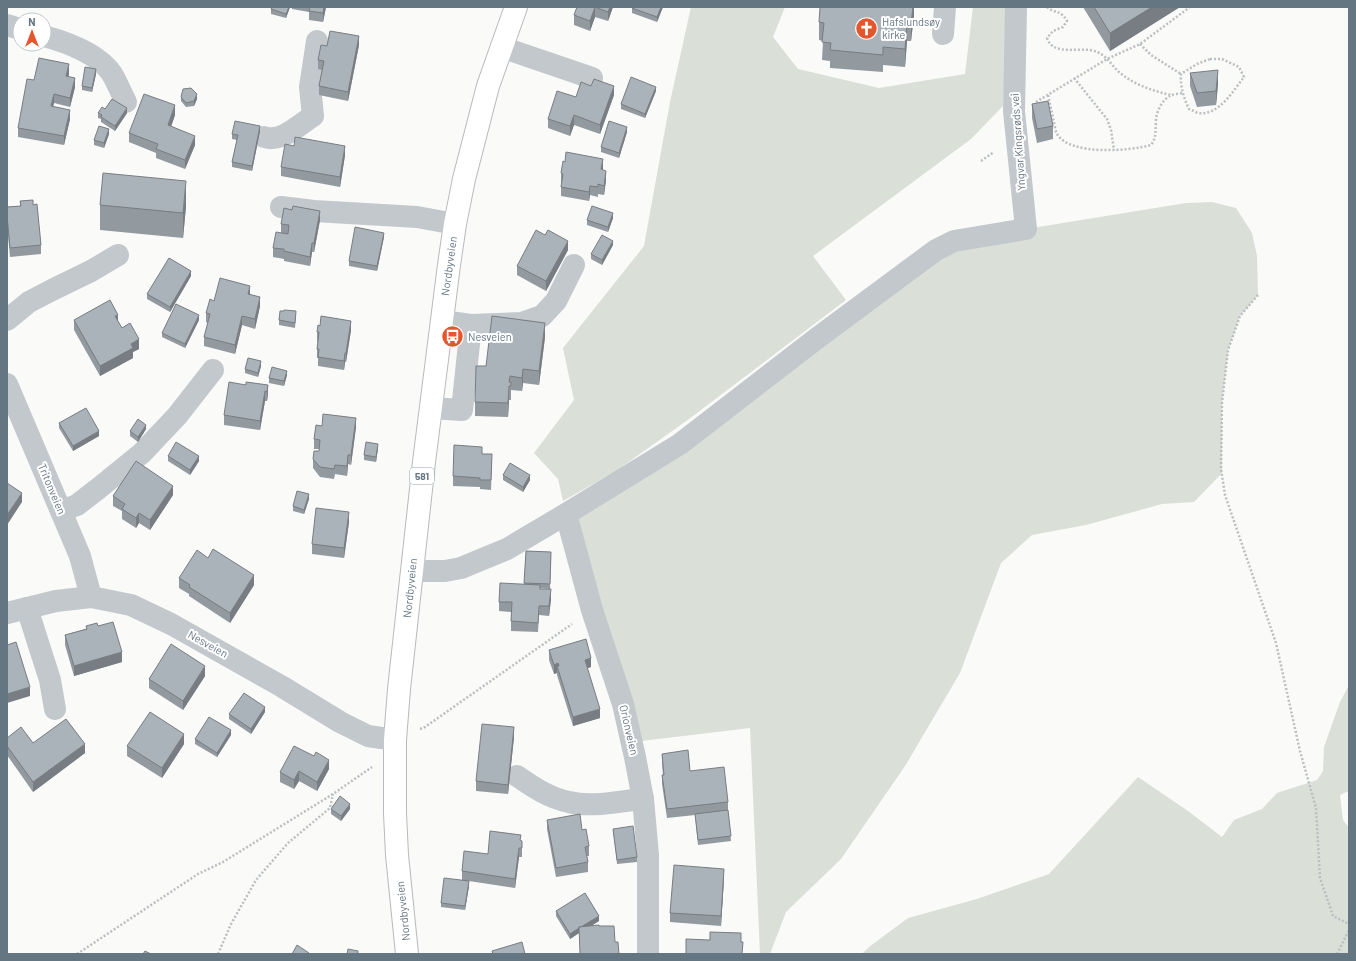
<svg xmlns="http://www.w3.org/2000/svg" width="1356" height="961" font-family="Barlow,sans-serif">
<style>
.green{fill:#dadfd7}
.lines{fill:none;stroke-linecap:round;stroke-linejoin:round}
.major-casing{stroke:#b5babe;stroke-width:24}
.path{stroke:#bbbfc2;stroke-width:2.5;stroke-dasharray:2 2;stroke-linecap:butt}
.minor{stroke:#c3c8cc;stroke-width:22}
.major{stroke:#fff;stroke-width:22}
.wall{fill:#929a9f}
.shaded-wall{fill:#777d82}
.building{fill:#aab3b9;stroke:#777d82}
.labels{text-anchor:middle;stroke-width:4;stroke-linejoin:round;paint-order:stroke}
.shield{fill:#fff;stroke:#939fa8;stroke-width:1}
.shield-label{font-size:10px;font-weight:bold;fill:#657683}
.poi-label{font-size:11px;fill:#657683;stroke:#fff;text-anchor:start}
.street-label{font-size:11px;fill:#657683;stroke:#fff}
</style>
<rect width="100%" height="100%" fill="#fafaf8"/>
<g class="green">
<path d="M691,7H785L773,37L798,69L879,88L965,74L973,7H1009L1003,106L971,139L813,256L846,300L689,419L616,471L563,501L558,479L534,453L574,400L563,348L644,246L670,102Z"/>
<path d="M1212,202L1236,208L1252,233L1257,256L1258,295L1240,316L1228,350L1222,403V473L1194,502L1162,504L1086,525L1032,535L1001,563L960,673L905,766L841,859L786,912L770,954H760L750,728L633,742L566,514L936,250L1026,229L1186,203Z"/>
<path d="M1349,685V791L1340,795L1343,820L1349,828V954H862L869,947L908,918L977,899L1049,874L1138,777L1188,811L1222,837L1234,820L1262,809L1277,793L1317,780L1323,771L1324,747L1340,702Z"/>
</g>
<g class="lines">
<defs>
<path id="major" d="M407,954L397,855L395,813V740L399,689L424,462L449,265L455,224L464,179L488,86L516,7"/>
</defs>
<use href="#major" class="major-casing"/>
<g class="path">
<path d="M1047,7C1055,14 1060,9 1067,21L1063,27L1053,31L1047,38C1054,58 1082,45 1097,52C1107,56 1112,66 1120,73C1135,85 1153,91 1171,95"/>
<path d="M1140,44L1151,55L1181,74"/>
<path d="M1210,59H1222L1239,67L1244,77C1233,91 1219,116 1198,113C1195,112 1192,110 1189,109C1184,98 1180,87 1181,74L1197,64Z"/>
<path d="M1074,78L1107,119L1111,130L1114,150"/>
<path d="M1048,95C1050,104 1052,113 1054,122C1055,125 1055,131 1057,134C1070,156 1130,151 1151,145C1157,137 1155,130 1156,121C1156,112 1162,100 1170,96C1173,94 1178,94 1182,93"/>
<path d="M1036,102L1107,59L1140,44L1190,7"/>
<path d="M981,161L994,152"/>
<path d="M1258,295L1240,316L1228,350L1222,403L1221,469L1225,495L1276,643L1300,751L1316,808L1320,878L1333,916L1349,924"/>
<path d="M420,729L425,727L572,624"/>
<path d="M77,954L198,874L223,862L333,794L372,767"/>
<path d="M218,954L231,924L256,880L288,843L330,808L333,794"/>
<path d="M1337,954L1349,930"/>
</g>
<g class="minor">
<path d="M7,25L20,29"/>
<path d="M943,34L945,7"/>
<path d="M44,36C66,42 99,54 112,74C117,82 121,93 126,102"/>
<path d="M501,47L592,78"/>
<path d="M264,137C281,143 299,125 313,116L310,87L317,41"/>
<path d="M281,207L314,211L417,217L455,224"/>
<path d="M7,320L29,302L52,290L91,271L118,255"/>
<path d="M442,321L471,325L522,323L542,316L556,301L574,265"/>
<path d="M7,384L80,556L91,597"/>
<path d="M431,408L462,410L471,325"/>
<path d="M61,511L77,505L99,488L142,453L177,416L213,370"/>
<path d="M566,514L592,610L623,704L635,757L643,799L648,855V954"/>
<path d="M412,571H445L461,568L507,549L566,514L680,444L816,339L936,250L954,241L1026,229L1014,111L1016,7"/>
<path d="M27,608L50,680L55,709"/>
<path d="M7,613L56,601L91,597L131,605L171,624L281,686L340,722L368,736L395,740"/>
<path d="M517,776C533,787 549,798 569,802C592,808 619,801 643,799"/>
</g>
<use href="#major" class="major"/>
</g>
<g class="wall">
<path d="M290,7L286,18L271,14V9Z"/>
<path d="M292,7H326L323,22L309,20V12L292,9Z"/>
<path d="M577,7H613L608,21L595,17L590,31L574,25V15Z"/>
<path d="M663,7L657,22L632,13V8Z"/>
<path d="M914,7V15L911,41H907L905,67L883,65V72L830,68V61L822,60L823,41L819,40V22Z"/>
<path d="M1083,7H1180L1110,51Z"/>
<path d="M359,45L348,101L319,95V86L322,70L318,69V60L327,46Z"/>
<path d="M1190,73L1218,84L1216,105L1197,107L1190,86Z"/>
<path d="M69,74L68,77L75,87L70,107L54,103L53,106L70,119L64,145L18,137V128L34,80Z"/>
<path d="M96,74L92,92L82,90V86Z"/>
<path d="M656,91L645,118L621,109V104Z"/>
<path d="M614,95L600,134L574,125L570,136L548,128V119L576,97Z"/>
<path d="M181,97L197,99L194,106L186,107L181,101Z"/>
<path d="M1032,104L1053,126V139L1037,143L1032,118Z"/>
<path d="M105,109L127,113L115,131L101,122V119L98,118V113Z"/>
<path d="M175,115L171,127L195,145L185,169L156,158V153L129,142V133Z"/>
<path d="M260,131L252,171L232,167V162L237,140L232,139V134Z"/>
<path d="M627,132L619,158L601,152V147Z"/>
<path d="M109,134L104,148L94,145V140Z"/>
<path d="M345,155L340,187L281,176V167Z"/>
<path d="M603,170L606,180L604,195L598,194V197L590,195L589,201L561,196V173Z"/>
<path d="M20,201L33,205L41,245V254L10,257L7,224V207L20,206Z"/>
<path d="M100,205L186,206L183,238L100,230Z"/>
<path d="M613,218L608,232L587,225V220Z"/>
<path d="M320,220L314,252H312L310,266L284,261V259L273,257V248L281,233V224Z"/>
<path d="M384,237L377,271L349,266V261Z"/>
<path d="M613,245L602,265L591,259V254Z"/>
<path d="M568,250L546,291L517,275V266Z"/>
<path d="M191,276L170,312L147,299V294Z"/>
<path d="M250,294L260,306L255,329L242,325L235,354L204,346V337L208,323L206,322V313L214,301Z"/>
<path d="M284,311L296,316L295,328L279,325V320Z"/>
<path d="M74,320L118,322L122,328L139,349L133,352V358L100,376L74,330Z"/>
<path d="M199,320L185,348L162,337V333Z"/>
<path d="M351,330L346,362H345L344,370L318,366V358H317V349L318,342L317,341V332Z"/>
<path d="M545,337L539,385L523,383L522,391L511,390V400H509L508,417L475,416V402L486,366Z"/>
<path d="M261,366L258,377L245,373V369Z"/>
<path d="M287,375L284,386L269,383V378Z"/>
<path d="M246,385H268V394L267,401H265L260,430L224,425V415Z"/>
<path d="M59,423L99,436L73,451L59,428Z"/>
<path d="M322,426L356,427L351,465L348,464L347,476L335,474L334,479L320,477L313,468V459L319,451V449H314V439Z"/>
<path d="M146,429L138,442L130,436V431Z"/>
<path d="M378,448L376,462L364,460V455Z"/>
<path d="M482,454L492,463L491,490L480,489V487L453,486V476Z"/>
<path d="M168,456L199,461L190,475L168,461Z"/>
<path d="M503,475L530,480L523,492L503,480Z"/>
<path d="M173,495L150,530L139,523L136,528L122,519V511L113,506V496Z"/>
<path d="M309,499L304,514L293,511V506Z"/>
<path d="M349,522L344,558L312,554V544Z"/>
<path d="M526,551L551,552L550,589L540,588L551,599L549,616L539,615L538,632L511,631V612L499,611V602L524,584Z"/>
<path d="M208,558L254,585L230,623L189,596V594L179,588V578Z"/>
<path d="M86,626H98L122,662L74,676L65,645V635L86,629Z"/>
<path d="M549,650L591,667L587,668L600,718L573,726L557,675V673L554,674L549,660Z"/>
<path d="M205,676L183,710L149,688V679Z"/>
<path d="M265,712L251,734L229,719V714Z"/>
<path d="M231,735L217,757L195,744V739Z"/>
<path d="M514,737L508,794L476,791V781Z"/>
<path d="M7,738L85,753L33,792L7,755Z"/>
<path d="M184,744L162,778L127,756V746Z"/>
<path d="M662,754L690,771L728,802V811L731,841L698,845L695,815L667,818L662,784V775H663L662,763Z"/>
<path d="M329,769L317,791L299,781L294,789L280,782V772Z"/>
<path d="M331,809H350L341,821L331,814Z"/>
<path d="M547,820L589,846V856H587L588,862V872L556,877L547,829Z"/>
<path d="M613,829L637,857V862L617,864Z"/>
<path d="M521,841L522,850V857H519L515,888L469,881V886L465,910L441,907V903L462,880V871L488,854Z"/>
<path d="M724,878L721,926L670,922V913Z"/>
<path d="M556,911L599,921L591,926H599L615,942L619,954L579,933L570,939L556,916Z"/>
</g>
<g class="shaded-wall">
<path d="M289,7H290L286,18V14Z"/>
<path d="M324,7H326L323,22V13Z"/>
<path d="M595,7V17L590,31V21Z"/>
<path d="M610,7H613L608,21V12Z"/>
<path d="M661,7H663L657,22V17Z"/>
<path d="M913,7H914V15L911,41V23Z"/>
<path d="M1152,7H1180L1110,51V33Z"/>
<path d="M907,23V41L905,67V49Z"/>
<path d="M359,36V45L348,101V92Z"/>
<path d="M69,64V74L66,86V76Z"/>
<path d="M96,69V74L92,92V88Z"/>
<path d="M1218,70V84L1216,105V91Z"/>
<path d="M75,78V87L70,107V98Z"/>
<path d="M614,86V95L600,134V125Z"/>
<path d="M656,87V91L645,118V114Z"/>
<path d="M54,94V103L51,115V106Z"/>
<path d="M197,94V99L194,106V101Z"/>
<path d="M175,105V115L168,135V125Z"/>
<path d="M127,108V113L115,131V126Z"/>
<path d="M70,110V119L64,145V136Z"/>
<path d="M574,115V125L570,136V126Z"/>
<path d="M260,126V131L252,171V166Z"/>
<path d="M627,127V132L619,158V153Z"/>
<path d="M109,129V134L104,148V143Z"/>
<path d="M195,136V145L185,169V160Z"/>
<path d="M345,146V155L340,187V177Z"/>
<path d="M603,159V169L601,179V169Z"/>
<path d="M606,171V180L604,195V186Z"/>
<path d="M186,181V206L183,238V213Z"/>
<path d="M590,186V195L589,201V192Z"/>
<path d="M320,211V220L314,252V243Z"/>
<path d="M613,213V218L608,232V227Z"/>
<path d="M384,233V237L377,271V266Z"/>
<path d="M568,241V250L546,291V281Z"/>
<path d="M613,241V245L602,265V260Z"/>
<path d="M312,243V252L310,266V257Z"/>
<path d="M191,271V276L170,312V307Z"/>
<path d="M250,286V295L248,294Z"/>
<path d="M260,297V306L255,329V319Z"/>
<path d="M118,315V324L115,316Z"/>
<path d="M199,315V320L185,348V344Z"/>
<path d="M242,316V325L235,354V345Z"/>
<path d="M351,321V330L346,362V353Z"/>
<path d="M545,323V337L539,385V371Z"/>
<path d="M139,339V349L133,352V358L100,376V366L131,344Z"/>
<path d="M345,353V362L344,370V361Z"/>
<path d="M261,361V366L258,377V373Z"/>
<path d="M523,369V383L522,391V378Z"/>
<path d="M287,371V375L284,386V381Z"/>
<path d="M268,385V394L267,401V392Z"/>
<path d="M509,386V400L508,417V403Z"/>
<path d="M265,391V401L260,430V421Z"/>
<path d="M356,418V427L351,465V455Z"/>
<path d="M146,425V429L138,442V437Z"/>
<path d="M99,431V436L73,451V446Z"/>
<path d="M378,444V448L376,462V457Z"/>
<path d="M348,455V464L347,476V466Z"/>
<path d="M199,456V461L190,475V470Z"/>
<path d="M530,475V480L523,492V487Z"/>
<path d="M173,486V495L150,530V520Z"/>
<path d="M22,493V502L7,525V515Z"/>
<path d="M309,494V499L304,514V510Z"/>
<path d="M349,512V522L344,558V548Z"/>
<path d="M139,513V523L136,528V518Z"/>
<path d="M254,575V585L230,623V613Z"/>
<path d="M551,589V599L549,616V606Z"/>
<path d="M122,652V662L74,676V666Z"/>
<path d="M591,658V667L585,669V660Z"/>
<path d="M558,663V670L557,666V673L554,674V665Z"/>
<path d="M205,666V676L183,710V701Z"/>
<path d="M30,687V696L7,703V694Z"/>
<path d="M265,707V712L251,734V729Z"/>
<path d="M600,709V718L573,726V717Z"/>
<path d="M514,727V737L508,794V785Z"/>
<path d="M231,730V735L217,757V753Z"/>
<path d="M184,734V744L162,778V768Z"/>
<path d="M85,744V753L33,792V782Z"/>
<path d="M329,760V769L317,791V782Z"/>
<path d="M299,771V781L294,789V780Z"/>
<path d="M350,804V809L341,821V816Z"/>
<path d="M519,848V857L515,888V879Z"/>
<path d="M724,869V878L721,926V916Z"/>
<path d="M469,881V886L465,910V906Z"/>
<path d="M599,916V921L580,933L579,928Z"/>
<path d="M579,928V933L570,939V934Z"/>
</g>
<g class="building">
<path d="M272,7H289L286,14L271,9Z"/>
<path d="M310,7H324L323,13L309,11Z"/>
<path d="M577,7H610L608,12L595,7L590,21L574,15Z"/>
<path d="M632,7H661L657,17L632,8Z"/>
<path d="M820,7H913L911,23H907L905,49L883,47V55L830,50L831,43L822,42L824,23L819,22Z"/>
<path d="M1094,7H1152L1110,33Z"/>
<path d="M330,31L359,36L348,92L319,86L324,61L318,60L321,45L327,46Z"/>
<path d="M39,58L69,64L66,76L75,78L70,98L54,94L51,106L70,110L64,136L18,128L27,79L34,80Z"/>
<path d="M85,67L96,69L92,88L82,86Z"/>
<path d="M1218,70L1216,91L1197,93L1190,73Z"/>
<path d="M631,77L656,87L645,114L621,104Z"/>
<path d="M594,79L614,86L600,125L574,115L570,126L548,119L557,91L576,97L581,82L591,86Z"/>
<path d="M191,88L197,94L194,101L186,103L181,97L183,89Z"/>
<path d="M144,94L175,105L168,125L195,136L185,160L156,149L158,144L129,133Z"/>
<path d="M112,99L127,108L115,126L101,117L102,115L98,113L102,107L105,109Z"/>
<path d="M1048,101L1053,126L1037,129L1032,104Z"/>
<path d="M235,121L260,126L252,166L232,162L238,135L232,134Z"/>
<path d="M609,121L627,127L619,153L601,147Z"/>
<path d="M99,126L109,129L104,143L94,140Z"/>
<path d="M295,137L345,146L340,177L281,167L285,144L294,146Z"/>
<path d="M566,152L603,159L601,169L606,171L604,186L598,184V187L590,186L589,192L561,187L563,174L561,173L563,161L565,162Z"/>
<path d="M103,173L186,181L183,213L100,205Z"/>
<path d="M33,200V205L37,204L41,245L10,248L7,215V207L21,206L20,201Z"/>
<path d="M293,206L320,211L314,243H312L310,257L284,251V249L273,248L276,232L288,234L289,225L281,224L284,208L292,210Z"/>
<path d="M592,206L613,213L608,227L587,220Z"/>
<path d="M355,227L384,233L377,266L349,261Z"/>
<path d="M536,230L545,235L548,230L568,241L546,281L517,266Z"/>
<path d="M602,235L613,241L602,260L591,254Z"/>
<path d="M169,258L191,271L170,307L147,294Z"/>
<path d="M220,278L250,286L248,294L260,297L255,319L242,316L235,345L204,337L210,314L206,313L210,299L214,301Z"/>
<path d="M110,300L118,315L115,316L122,328L130,323L139,339L131,344L133,348L100,366L74,320Z"/>
<path d="M176,304L199,315L185,344L162,333Z"/>
<path d="M284,310L296,311L295,323L279,320L280,311H284Z"/>
<path d="M321,316L351,321L346,353H345L344,361L318,357L319,349H317L319,332H317L318,325L320,326Z"/>
<path d="M492,316L545,323L539,371L523,369L522,378L510,376L509,382H511V386H509L508,403L475,402L476,366H486Z"/>
<path d="M248,358L261,361L258,373L245,369Z"/>
<path d="M272,367L287,371L284,381L269,378Z"/>
<path d="M229,382L246,385V382L268,385L267,392L265,391L260,421L224,415Z"/>
<path d="M86,408L99,431L73,446L59,423Z"/>
<path d="M323,414L356,418L351,455H348L347,466L335,465L334,469L320,467L313,459L314,451H319L320,440L314,439L316,425L322,426Z"/>
<path d="M138,419L146,425L138,437L130,431Z"/>
<path d="M176,442L199,456L190,470L168,456Z"/>
<path d="M366,442L378,444L376,457L364,455Z"/>
<path d="M454,445L482,447V454H492L491,480H480V478L453,476Z"/>
<path d="M136,461L173,486L150,520L139,513L136,518L122,509L125,504L113,496Z"/>
<path d="M510,463L530,475L523,487L503,475Z"/>
<path d="M7,483L22,493L7,515Z"/>
<path d="M297,491L309,494L304,510L293,506Z"/>
<path d="M316,508L349,512L344,548L312,544Z"/>
<path d="M213,549L254,575L230,613L189,587L190,585L179,578L197,550L208,558Z"/>
<path d="M526,551L551,552L550,584L524,583Z"/>
<path d="M500,583L540,585V589H551L549,606H539L538,623L511,621L512,602H499Z"/>
<path d="M113,622L122,652L74,666L65,635L87,629L86,626L97,623L98,626Z"/>
<path d="M586,639L591,658L585,660L600,709L573,717L557,666H559L558,663L554,665L549,650Z"/>
<path d="M16,642L30,687L7,694V645Z"/>
<path d="M171,644L205,666L183,701L149,679Z"/>
<path d="M244,693L265,707L251,729L229,714Z"/>
<path d="M150,712L184,734L162,768L127,746Z"/>
<path d="M209,717L231,730L217,753L195,739Z"/>
<path d="M66,719L85,744L33,782L7,746V738L21,727L33,743Z"/>
<path d="M482,724L514,727L508,785L476,781Z"/>
<path d="M294,746L314,756L316,752L329,760L317,782L299,771L294,780L280,772Z"/>
<path d="M688,750L690,771L724,767L728,802L667,809L662,775H664L662,754Z"/>
<path d="M340,796L350,804L341,816L331,809Z"/>
<path d="M728,810L731,836L698,840L695,814Z"/>
<path d="M580,814L582,830L586,829L589,846L585,847L588,862L556,868L547,820Z"/>
<path d="M633,826L637,857L617,860L613,829Z"/>
<path d="M490,831L521,835L520,840L522,841V848H519L515,879L462,871L464,851L488,854Z"/>
<path d="M674,865L724,869L721,916L670,913Z"/>
<path d="M444,878L469,881L465,906L441,903Z"/>
<path d="M585,893L599,916L581,927H579V928L570,934L556,911Z"/>
<path d="M599,925V926H614L615,942H618L619,954H580L579,927Z"/>
<path d="M710,932L741,933V942H743L742,954H686V939L710,940Z"/>
<path d="M522,942L525,954H493L492,951Z"/>
<path d="M297,945L309,953L308,954H292Z"/>
<path d="M348,949L358,951V954H347Z"/>
<path d="M145,951L151,954H143Z"/>
</g>
<defs>
<symbol id="church-disc" viewBox="-11 -11 22 22"><circle r="9.5" fill="#e4572e" stroke="#fff"/><path d="M-1.2-6h2.4v3.5h3.3v2.4h-3.3V6h-2.4V-.1h-3.3v-2.4h3.3Z" fill="#fff"/></symbol>
<symbol id="bus-disc" viewBox="-11 -11 22 22"><circle r="9.5" fill="#e4572e" stroke="#fff"/><path d="M-5-6H5V4H4V6H2V4H-2V6H-4V4H-5ZM-3.5-4V0h7V-4ZM-3.5 1.2v1.5H-2V1.2ZM2 1.2v1.5H3.5V1.2Z" fill="#fff"/></symbol>
</defs>
<g fill-rule="evenodd">
<use href="#church-disc" x="854" y="16" width="25" height="25"/>
<use href="#bus-disc" x="440" y="324" width="25" height="25"/>
</g>
<g class="labels">
<rect class="shield" x="410" y="468" width="24" height="16" rx="3"/>
<g class="shield-label">
<text x="422" y="480">581</text>
</g>
<g class="poi-label">
<text x="882" y="26">Hafslundsøy<tspan x="882" dy="13">kirke</tspan></text>
<text x="468" y="341">Nesveien</text>
</g>
<g class="street-label">
<text transform="translate(1018 142) rotate(-94)" y="4">Yngvar Kingsrøds vei</text>
<text transform="translate(449 266) rotate(-82)" y="4">Nordbyveien</text>
<text transform="translate(52 489) rotate(67)" y="4">Tritonveien</text>
<text transform="translate(410 588) rotate(-84)" y="4">Nordbyveien</text>
<text transform="translate(208 644) rotate(29)" y="4">Nesveien</text>
<text transform="translate(629 730) rotate(77)" y="4">Orionveien</text>
<text transform="translate(403 911) rotate(-96)" y="4">Nordbyveien</text>
</g>
</g>
<rect width="1356" height="961" fill="none" stroke="#657683" stroke-width="16"/>
<g transform="translate(32 32)"><circle r="19" fill="#ffffff" stroke="#c1c8cd"/>
<path d="M0-3L7 15L0 10L-7 15Z" fill="#e4572e"/>
<text y="-6" font-size="11" font-weight="bold" text-anchor="middle" fill="#657683">N</text>
</g>
</svg>
